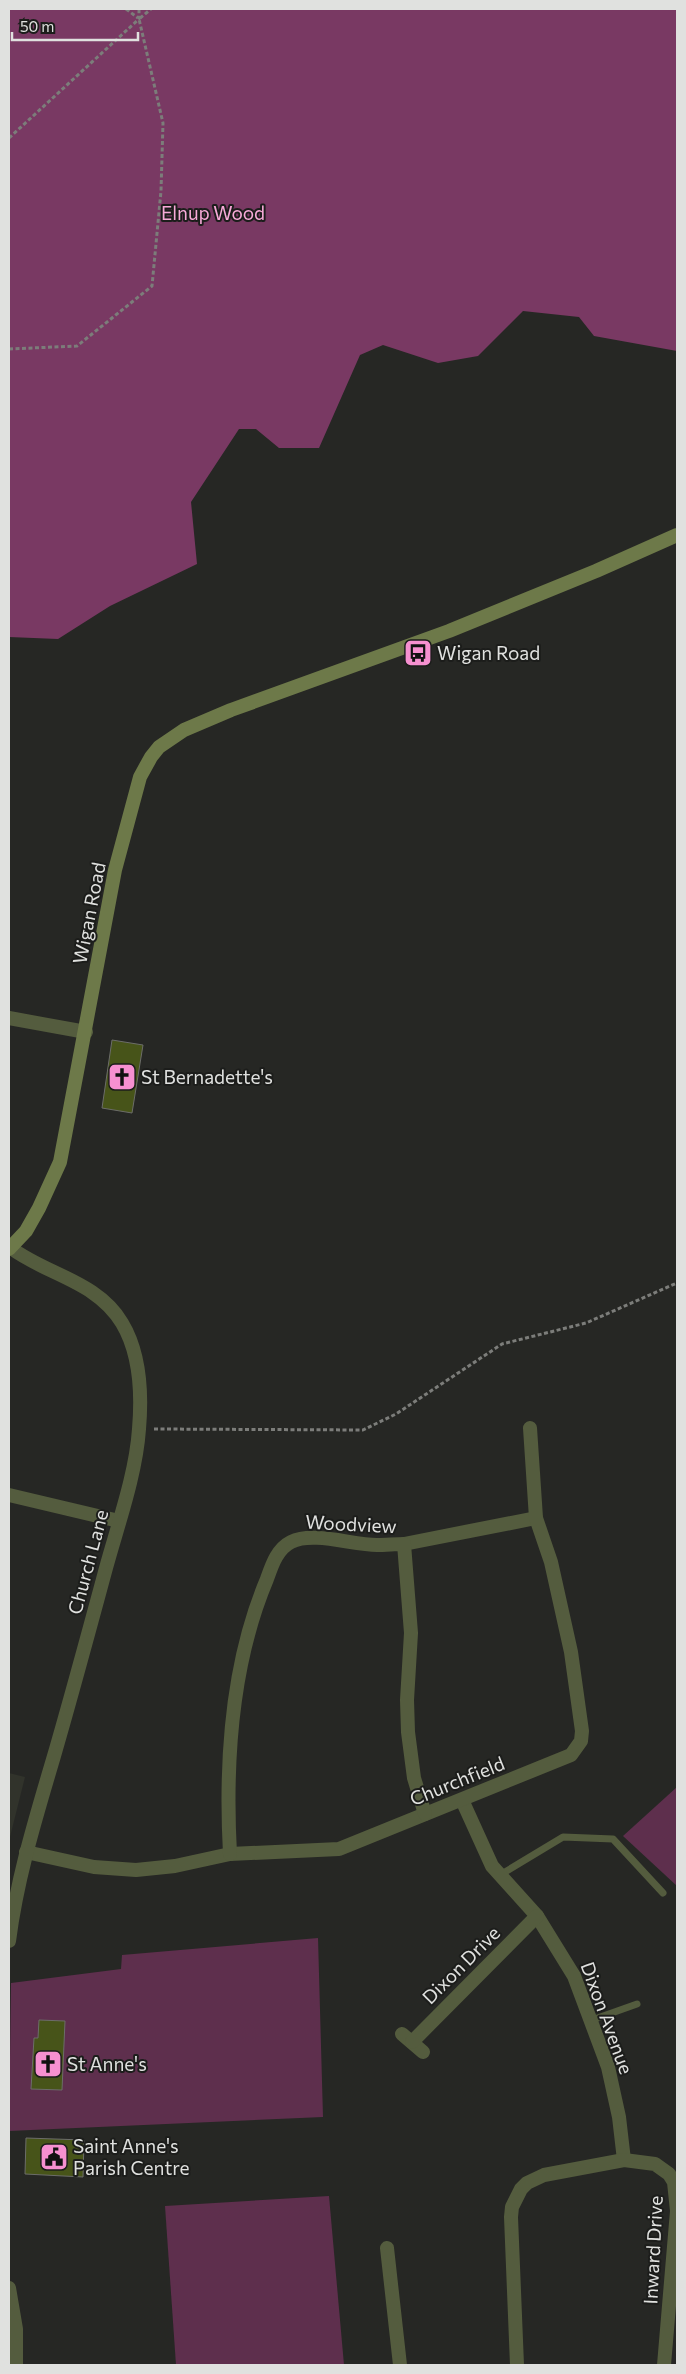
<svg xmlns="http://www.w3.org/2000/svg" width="686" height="2374" font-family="Commissioner,sans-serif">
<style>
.built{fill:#31332b}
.green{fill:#5e2f4d}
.forest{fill:#793963}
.building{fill:#475419;stroke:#6c6d69}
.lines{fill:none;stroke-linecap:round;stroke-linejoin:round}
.path{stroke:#7c7d7a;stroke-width:3;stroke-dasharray:4 2.5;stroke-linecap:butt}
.service{stroke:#545c3e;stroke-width:7}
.minor{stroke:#545c3e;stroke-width:14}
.tertiary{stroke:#545c3e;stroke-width:14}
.secondary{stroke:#6d7949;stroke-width:14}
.labels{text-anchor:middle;stroke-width:4;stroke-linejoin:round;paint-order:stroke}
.park-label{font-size:19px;fill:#f7aad8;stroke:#1c1d1b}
.poi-label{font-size:19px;fill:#e0e1df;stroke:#1c1d1b;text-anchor:start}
.street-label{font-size:19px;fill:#e0e1df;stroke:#1c1d1b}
</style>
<rect width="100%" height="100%" fill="#262724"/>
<path class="built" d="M9,1773L25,1777L9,1841Z"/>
<g class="green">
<path d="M677,1787V1886L623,1836Z"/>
<path d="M318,1938L323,2117L9,2131L11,1983L121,1969L122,1955Z"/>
<path d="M329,2196L344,2365H176L165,2206Z"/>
</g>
<path class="forest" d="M9,9H677V351L594,336L579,317L523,311L478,356L438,363L383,345L360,355L319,448H279L256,429H239L191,502L197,564L110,606L58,639L9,637Z"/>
<g class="building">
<path d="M112,1040L143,1045L132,1113L102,1108Z"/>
<path d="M39,2020L65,2021L62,2090L31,2089L34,2038H38Z"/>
<path d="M26,2138L84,2140L83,2177L25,2174Z"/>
</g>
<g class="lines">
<g class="path">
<path d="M126,9L138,18"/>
<path d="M9,138L139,19V9"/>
<path d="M9,349L77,346L152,286L161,191L163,123L139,19L151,9"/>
<path d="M154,1429L363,1430L396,1414L502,1344L586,1323L677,1283"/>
</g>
<g class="service">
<path d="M500,1875L563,1837L613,1839L663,1893"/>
<path d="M592,2020L637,2004"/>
</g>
<g class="minor">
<path d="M9,1018L86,1032"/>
<path d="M9,1495L119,1521"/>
<path d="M404,1544L536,1518"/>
<path d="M462,1800L492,1866L537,1916L574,1976L608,2067L619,2117L624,2160"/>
<path d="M26,1852L94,1867L136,1870L175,1866L230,1854L339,1849L571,1755L581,1741L582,1731L571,1652L551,1562L536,1518L530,1428"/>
<path d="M230,1854C225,1763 231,1664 267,1579C272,1565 277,1549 291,1542C313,1531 352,1545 377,1545C386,1545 395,1544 404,1544L411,1633L407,1700L408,1732L414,1778L425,1814"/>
<path d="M402,2034L423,2052"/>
<path d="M412,2042L537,1916"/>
<path d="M387,2248L400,2365"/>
<path d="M517,2365L511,2217L512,2207L521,2189L527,2183L544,2175L624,2160L655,2164L669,2174L674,2182L677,2211L664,2365"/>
</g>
<g class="tertiary">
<path d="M9,1941C17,1878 36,1817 54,1756C72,1694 89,1631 106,1568C118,1524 136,1474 139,1429C142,1394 140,1353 122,1323C97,1281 47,1275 11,1248"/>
<path d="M9,2288L16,2329V2365"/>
</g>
<path class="secondary" d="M9,1249L26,1231L39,1208L60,1162L115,870L140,777L151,757L159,747L184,730L231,710L449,631L596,571L677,535"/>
</g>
<defs>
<symbol id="bus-square" viewBox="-11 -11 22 22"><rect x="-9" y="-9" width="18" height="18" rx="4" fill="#f690d0" stroke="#1c1d1b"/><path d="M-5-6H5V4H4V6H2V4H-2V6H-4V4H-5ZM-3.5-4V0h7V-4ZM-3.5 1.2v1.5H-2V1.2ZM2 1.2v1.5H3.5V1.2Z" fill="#111"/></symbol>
<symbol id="church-square" viewBox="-11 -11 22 22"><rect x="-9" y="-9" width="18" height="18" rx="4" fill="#f690d0" stroke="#1c1d1b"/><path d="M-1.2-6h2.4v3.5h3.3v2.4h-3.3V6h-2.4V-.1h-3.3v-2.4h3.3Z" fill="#111"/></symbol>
<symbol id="civic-square" viewBox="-11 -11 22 22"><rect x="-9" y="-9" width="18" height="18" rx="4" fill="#f690d0" stroke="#1c1d1b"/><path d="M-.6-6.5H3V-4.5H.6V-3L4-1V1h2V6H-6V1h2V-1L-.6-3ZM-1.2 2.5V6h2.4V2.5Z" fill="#111"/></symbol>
</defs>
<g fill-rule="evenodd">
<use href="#bus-square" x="402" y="637" width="32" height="32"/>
<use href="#church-square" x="106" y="1061" width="32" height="32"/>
<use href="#church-square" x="32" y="2048" width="32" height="32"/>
<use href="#civic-square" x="38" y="2141" width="32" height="32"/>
</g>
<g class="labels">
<g class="park-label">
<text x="213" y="220">Elnup Wood</text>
</g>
<g class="poi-label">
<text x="437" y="660">Wigan Road</text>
<text x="141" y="1084">St Bernadette's</text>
<text x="67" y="2071">St Anne's</text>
<text x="73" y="2153">Saint Anne's<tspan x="73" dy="22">Parish Centre</tspan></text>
</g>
<g class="street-label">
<text transform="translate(89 913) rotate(-79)" y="7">Wigan Road</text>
<text transform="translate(351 1524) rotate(3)" y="7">Woodview</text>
<text transform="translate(88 1562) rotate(-75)" y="7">Church Lane</text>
<text transform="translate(457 1781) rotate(-22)" y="7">Churchfield</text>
<text transform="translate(461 1965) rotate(-45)" y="7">Dixon Drive</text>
<text transform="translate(607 2018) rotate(70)" y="7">Dixon Avenue</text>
<text transform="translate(653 2250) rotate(-87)" y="7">Inward Drive</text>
</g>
</g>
<rect width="686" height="2374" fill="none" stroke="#e0e1df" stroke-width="20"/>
<path d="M12 32v8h126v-8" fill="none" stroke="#e0e1df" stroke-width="2.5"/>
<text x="20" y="32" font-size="15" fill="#e0e1df" stroke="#1c1d1b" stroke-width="4" paint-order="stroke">50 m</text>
</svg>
